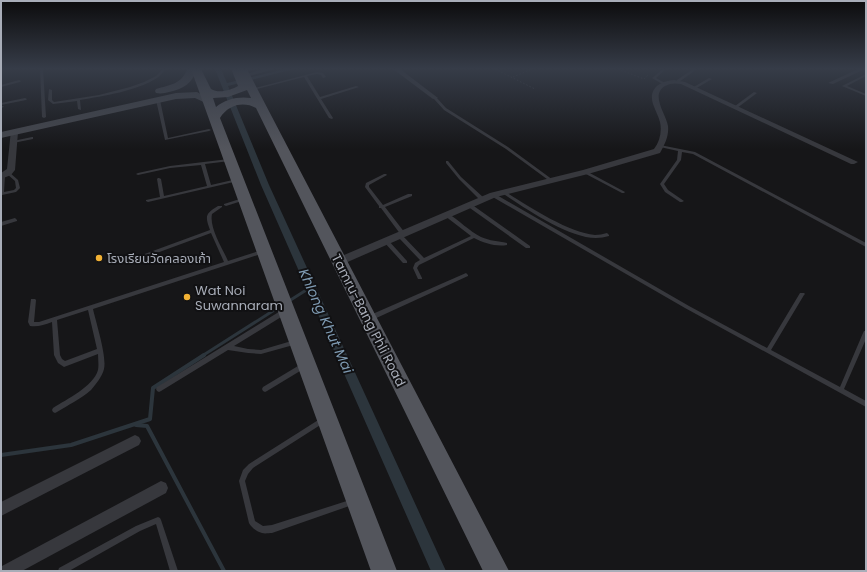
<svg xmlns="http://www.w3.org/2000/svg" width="867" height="572" font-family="Poppins,'Noto Sans Thai',sans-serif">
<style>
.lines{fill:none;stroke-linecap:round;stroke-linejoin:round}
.stream-far1{stroke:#2c353c;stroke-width:3}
.stream{stroke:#2c353c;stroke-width:4}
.canal{fill:#2c353c;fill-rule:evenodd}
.path{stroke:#3d3f44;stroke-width:1;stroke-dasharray:1.5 2;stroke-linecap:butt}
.service{fill:#37383d;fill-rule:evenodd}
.minor{fill:#37383d;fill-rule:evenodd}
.secondary{fill:#45474d;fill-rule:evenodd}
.primary{fill:#53555c;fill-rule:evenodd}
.poi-dot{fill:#f2b134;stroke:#111113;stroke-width:1.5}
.labels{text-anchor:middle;stroke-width:4;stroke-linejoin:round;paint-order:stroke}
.poi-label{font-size:13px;fill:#a8adb8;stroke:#111113;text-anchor:start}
.street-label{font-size:13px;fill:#a8adb8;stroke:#111113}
.water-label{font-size:14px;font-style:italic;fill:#7f9bb3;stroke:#111113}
</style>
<rect width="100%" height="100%" fill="#161618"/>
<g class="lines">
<g class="stream-far1">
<path d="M289,301L311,287"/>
<path d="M202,356L279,307"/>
</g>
<g class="stream">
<path d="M136,425L147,426L224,571"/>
<path d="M1,455L71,445L150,419L153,388L204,355"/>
</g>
<path class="canal" d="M215,69H221L227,83L285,69H294L228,86L269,185L446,571H431L261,185Z"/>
<g class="path">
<path d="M495,69L535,89"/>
<path d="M618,69L644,79L648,75"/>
<path d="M513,77L532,69"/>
</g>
<g class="service">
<path d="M40,69H43L46,117L44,118L42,117Z"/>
<path d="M163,69H166C163,72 160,76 157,78C137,91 103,96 80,100L81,110L78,109L77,101L53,104L48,100L49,89L52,90V100L54,102L99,95L130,87L144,82L156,76Z"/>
<path d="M251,69H256L244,72L242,71Z"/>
<path d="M663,69H666L656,78L665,83L666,84L664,85L652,78Z"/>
<path d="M693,69H697L679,82H677V80Z"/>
<path d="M317,72L323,73L326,77L323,78L321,75L317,74L307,76L320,97L356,86L359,87L321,99L333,118L332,119L329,118L304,77L253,90L251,89Z"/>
<path d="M866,74V76L847,86L866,94V96L842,86Z"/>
<path d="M709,78L712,79L695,89L692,88Z"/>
<path d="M19,80L21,81L20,82L1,87V85Z"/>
<path d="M754,92L757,93L737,108H735V106Z"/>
<path d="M434,97H436L446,108L508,147L553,180V182H551L506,149L444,110L434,99Z"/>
<path d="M25,98L27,99L26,100L1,105V103Z"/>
<path d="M157,99L160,100L168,138L209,129L211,130L209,131L165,140L156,100Z"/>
<path d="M1,106H3L4,107L1,108Z"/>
<path d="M32,137H33V139L13,143L11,142L13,141Z"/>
<path d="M660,145L695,152L866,243V247L693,154L682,152L681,160L664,184L668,190L684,201L682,202H680L665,192L660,184L677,160L678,151L660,147Z"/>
<path d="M229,159L231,160L230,161L205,164L211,185L237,179H238V181L148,202L146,201V200L160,197L157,179L158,178H159L161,179L164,196L207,186L201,165L170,168L138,175L136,174L138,173L170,166Z"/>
<path d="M446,161H448L461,177L484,198V200H480L459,179L446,163Z"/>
<path d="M584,171H586L625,192L624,193H622L584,173Z"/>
<path d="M7,172H9L18,180L20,188L16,192L2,195H1L2,175H3L5,176L4,192L14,190L16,188L15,181L7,174Z"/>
<path d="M384,174H386L387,175L369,185V187L383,205L408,194H412V196L385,207L405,233V235H402L424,258L471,236L445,216V214L447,213C459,220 469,231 481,237C490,241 498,241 507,243V245C496,247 484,243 474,238L419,265L417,268L422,278V279H418L413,268L415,263L420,260L398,237V235H401L381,208H379V206L365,187L366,183Z"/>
<path d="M502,191H504C528,206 567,232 595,235C599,235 603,234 607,233L609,235V236C605,237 600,238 596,238C568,238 525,208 502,193Z"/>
<path d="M491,194H495L689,306L767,348L800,293H804L805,294L804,295L771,350L840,387L863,333L864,331H866V339L844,389L866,401V407L685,308L491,196Z"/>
<path d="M243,198H245V200L226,206L224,205V204Z"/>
<path d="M467,204H471L530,246V248H526L467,206Z"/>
<path d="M218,206H222V207L212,214C209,228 223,249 228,261L262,250L264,252V253L93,309C96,323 107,356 104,369C102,377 96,384 91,390C81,399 68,405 57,412L55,413L53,412L52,410L53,408C67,399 93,387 98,370C99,365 98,359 98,354L64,367L58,363L54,355L52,322C44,325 38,327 30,326L28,322L31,299H35L36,300L34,322H39L224,262L211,233L135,261H131V259L210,230C205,216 205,214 218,206ZM88,310L97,349L65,361L62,359L60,355L57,320Z"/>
<path d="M15,218L17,220V221L1,226V222Z"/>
<path d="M386,239L388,240L407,261V263H403L384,242V240Z"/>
<path d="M466,273L468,275V276L372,320H368L367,318L368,316Z"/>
<path d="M282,310H286L287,312L286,314L234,346L248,349L261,350L295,340H297L298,342L297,344L261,354L248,353L228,350L161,391L159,392L157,391L156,389L157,387Z"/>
<path d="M303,363L305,364L306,366L305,368L267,391L265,392L263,391L262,389L263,387Z"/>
<path d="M323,417L325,418L326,420L325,422L253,468L248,474L245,481L255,521L263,526L272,525L353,499L355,500L356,502L355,504L272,533C269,533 265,534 262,533C257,532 251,527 249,523L239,481L243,470L249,464Z"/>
<path d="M158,517L160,518L161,520L178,571H170L156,524L140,531L69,571H58L59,568L136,526Z"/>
</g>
<g class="minor">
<path d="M264,69H274L246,77L243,75Z"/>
<path d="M393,69H400L438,98L433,99Z"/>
<path d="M858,69H865L833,84L828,83Z"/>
<path d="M674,80L685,82L858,162L854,164H851L681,84C675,83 670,83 665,86C650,95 666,114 668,126C669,136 665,144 660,153L588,174L496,197L343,264H337L335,261L337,258L490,193L583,170L654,149C660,141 662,131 660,122C658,115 655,110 653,104C648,88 661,81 674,80Z"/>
<path d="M11,130H17L18,132L15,170L11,175L1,179V173L7,169Z"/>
<path d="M135,435L139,437L141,441L139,445L1,516V502Z"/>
<path d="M161,481L166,483L168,488L166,493L22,571H1L2,566Z"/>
</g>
<g class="secondary">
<path d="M187,69H197C192,84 183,89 169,92C165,93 161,94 156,93L155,91L156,89C170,85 182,84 187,69Z"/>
<path d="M197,92L213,101L208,104L195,98L176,99L1,138V132L176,93Z"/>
</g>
<path class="primary" d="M191,69H201L211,89C219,94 231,90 238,86L232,71L233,69H247L509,571H483L256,108C243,101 228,105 220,118L397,571H371ZM247,90L251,98C239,96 225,99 216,107L213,98L228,97Z"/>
</g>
<linearGradient id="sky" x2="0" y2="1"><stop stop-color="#0c0c0d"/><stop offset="0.46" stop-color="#363c48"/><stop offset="1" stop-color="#363c48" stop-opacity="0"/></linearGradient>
<rect width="867" height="149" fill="url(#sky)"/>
<g class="poi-dot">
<circle cx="99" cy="258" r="4"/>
<circle cx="187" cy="297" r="4"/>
</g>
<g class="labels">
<g class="poi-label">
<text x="107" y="263">โรงเรียนวัดคลองเก้า</text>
<text x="195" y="295">Wat Noi<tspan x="195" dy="15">Suwannaram</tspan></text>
</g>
<g class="street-label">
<text transform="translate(369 320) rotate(63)" y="5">Tamru-Bang Phli Road</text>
</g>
<g class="water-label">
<text transform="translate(326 321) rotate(66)" y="5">Khlong Khut Mai</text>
</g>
</g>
<rect width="867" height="572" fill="none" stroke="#a8adb8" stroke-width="4"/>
</svg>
